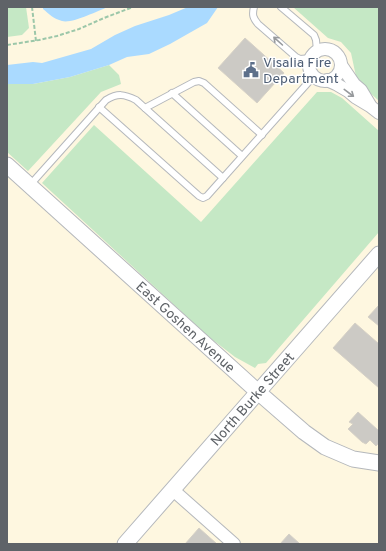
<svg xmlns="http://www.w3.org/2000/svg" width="386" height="551" font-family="Overpass,sans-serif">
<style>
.commercial{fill:#fef7e0}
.green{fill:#c5e8c5}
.water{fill:#aadaff}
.building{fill:#cccac5;stroke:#d6d1c6}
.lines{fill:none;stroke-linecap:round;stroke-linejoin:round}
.service-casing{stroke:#b5b8bc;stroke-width:8}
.minor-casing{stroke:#b5b8bc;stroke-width:14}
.tertiary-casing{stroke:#b5b8bc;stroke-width:17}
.path{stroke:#9cc7a9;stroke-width:2;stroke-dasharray:4 2;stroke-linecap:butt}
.service{stroke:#fff;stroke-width:6}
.minor{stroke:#fff;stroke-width:12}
.tertiary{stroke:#fff;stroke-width:15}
.oneway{stroke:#979a9d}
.labels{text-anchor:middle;stroke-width:3;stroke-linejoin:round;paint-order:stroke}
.service-label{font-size:14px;fill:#4e5e75;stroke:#fff;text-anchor:start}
.street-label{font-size:14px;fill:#5f6368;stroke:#fff}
</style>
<rect width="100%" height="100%" fill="#f1efe8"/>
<rect class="commercial" x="7" y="7" width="372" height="537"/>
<g class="green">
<path d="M7,7H26L29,28L22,35L7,37Z"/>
<path d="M293,7H379V101L357,81L351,53L341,42L328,38Z"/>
<path d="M109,65L119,75L121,84L101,92L28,171L7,152V84H33L70,77Z"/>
<path d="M317,92H331L342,98L379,131V232L266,363L258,364L255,368L235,357L209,337L42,183L94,125L201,222Z"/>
</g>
<g class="water">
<path d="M43,7H108C97,11 72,24 62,21C54,19 49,14 43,9Z"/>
<path d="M188,7H218L207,23L170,44L149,54L127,57L109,65L70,77L33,84H7V65L33,62L42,63L91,49L115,35L135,26L169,15Z"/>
</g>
<g class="building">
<path d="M245,38L284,73L257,103L218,68Z"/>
<path d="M379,305V326L368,317Z"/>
<path d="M355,323L379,344V388L333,348Z"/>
<path d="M358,412L379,431V443L376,446L370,440L366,444L362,442L348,429L353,424L349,422Z"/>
<path d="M199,528L217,544H185Z"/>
<path d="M289,534L300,544H280Z"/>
</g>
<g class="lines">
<defs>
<g id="service">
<path d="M254,7C252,15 253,18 258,24L296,57L300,59L311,58"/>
<path d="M281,7L314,35L316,40L317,51"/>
<path d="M172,93L242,156"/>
<path d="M99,107L199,196L203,198L207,196L223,178"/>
<path d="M145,108L194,82L199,81L204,83L262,135"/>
<path d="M30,185L106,100C118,93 124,94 136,100L223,178L314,76"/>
</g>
<g id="minor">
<circle cx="325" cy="65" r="16"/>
<path d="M341,65L354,84L361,90L370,105"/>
<path d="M327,80L336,84L348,91L355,97L370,106L379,113"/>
<path d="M173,490L234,544"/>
</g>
<g id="tertiary">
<path id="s1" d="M7,165L258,392L304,432L325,447L353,459L379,463"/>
<path id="s2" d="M125,544L258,392L379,254"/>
</g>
</defs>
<use href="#service" class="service-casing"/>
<use href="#minor" class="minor-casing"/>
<use href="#tertiary" class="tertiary-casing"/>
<g class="path">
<path d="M32,7L36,41"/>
<path d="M7,45L39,40L57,36L79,29L104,18L133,7"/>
</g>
<use href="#service" class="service"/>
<use href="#minor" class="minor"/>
<use href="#tertiary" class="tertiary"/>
</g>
<defs><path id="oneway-shaft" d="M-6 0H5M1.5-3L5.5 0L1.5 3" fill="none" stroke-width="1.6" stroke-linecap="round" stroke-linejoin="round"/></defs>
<g class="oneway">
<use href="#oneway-shaft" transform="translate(278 41) rotate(-138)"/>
<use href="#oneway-shaft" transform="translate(349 93) rotate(37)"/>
</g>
<defs>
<symbol id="civic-bare" viewBox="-9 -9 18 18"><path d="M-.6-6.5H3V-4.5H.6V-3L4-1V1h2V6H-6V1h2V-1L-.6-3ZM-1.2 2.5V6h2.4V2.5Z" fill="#5c6f8a" stroke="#fff" stroke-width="2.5" paint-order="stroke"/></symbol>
</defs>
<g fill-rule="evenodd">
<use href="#civic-bare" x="240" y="59" width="22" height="22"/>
</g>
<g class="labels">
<g class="service-label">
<text x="263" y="67">Visalia Fire<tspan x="263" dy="16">Department</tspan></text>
</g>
<g class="street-label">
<text dy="5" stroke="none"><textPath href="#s1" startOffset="241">East Goshen Avenue</textPath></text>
<text dy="5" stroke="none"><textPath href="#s2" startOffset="193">North Burke Street</textPath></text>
</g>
</g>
<rect width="386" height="551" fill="none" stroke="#5f6368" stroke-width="16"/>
</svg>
